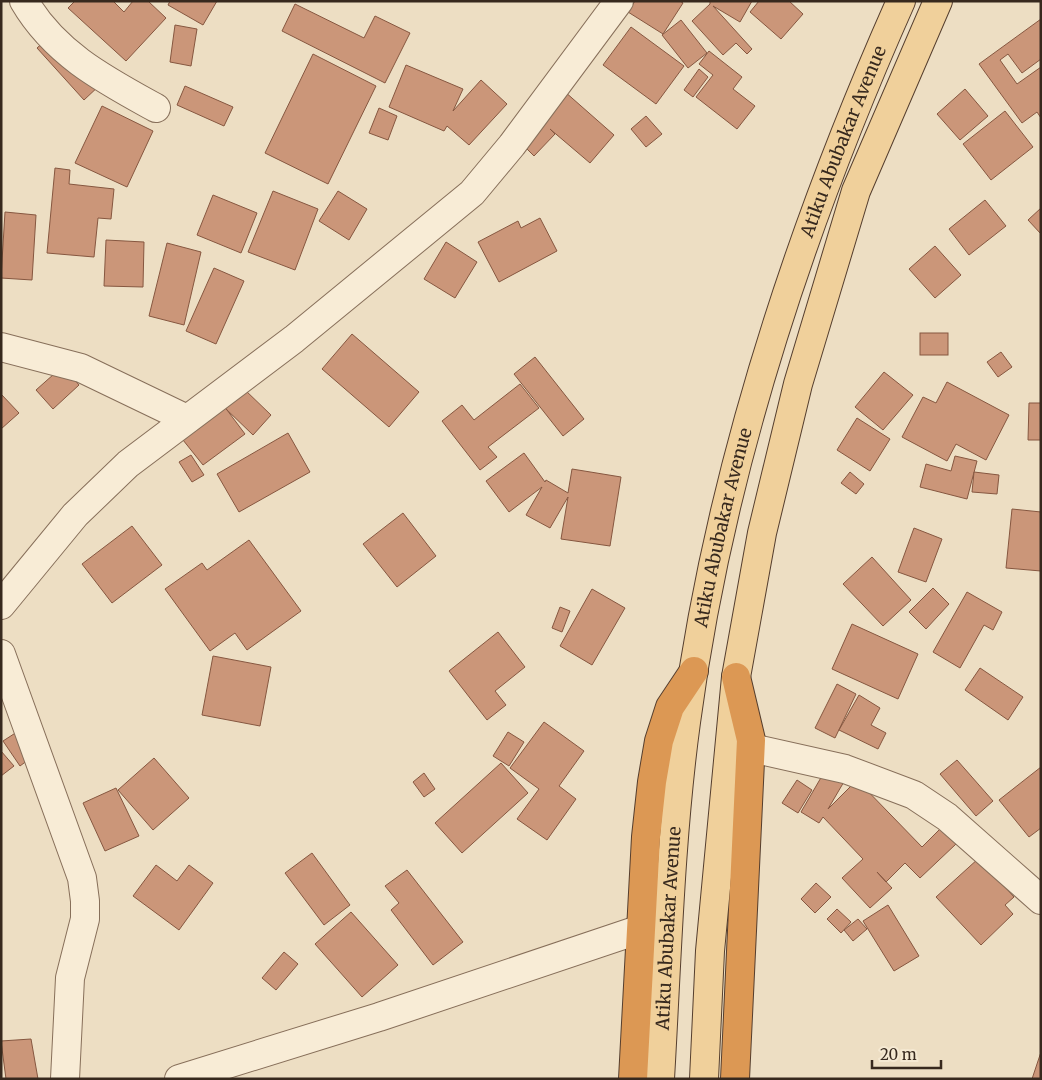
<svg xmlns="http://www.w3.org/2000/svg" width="1042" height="1080" font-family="Merriweather,serif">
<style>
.building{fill:#cb9679;stroke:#865740}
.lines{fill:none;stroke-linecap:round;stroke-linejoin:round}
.minor-casing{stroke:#876f5a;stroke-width:30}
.major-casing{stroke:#553e2e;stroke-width:30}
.highway-casing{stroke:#553e2e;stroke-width:30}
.minor{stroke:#f8ecd6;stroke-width:28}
.major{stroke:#f0d09b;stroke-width:28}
.highway{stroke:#dc9854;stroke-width:28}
.labels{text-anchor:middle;stroke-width:4.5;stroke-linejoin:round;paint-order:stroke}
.street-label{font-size:18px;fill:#37291e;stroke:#f5e9d2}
</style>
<rect width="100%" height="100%" fill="#eddec3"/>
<g class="building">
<path d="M75,1H113L124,12L133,1H148L166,18L126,61L68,8Z"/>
<path d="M170,1H217L203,25L168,5Z"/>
<path d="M635,1H680L683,3L663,34L628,12Z"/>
<path d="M710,1H752L740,22L713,6L752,49L747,54L736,43L723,55L692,21L710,4Z"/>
<path d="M759,1H789L803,14L781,39L750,12Z"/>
<path d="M295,4L364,38L375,16L410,33L385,83L282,31Z"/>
<path d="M1041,19V59L1022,73L1008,54L1000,60L1017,84L1041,67V118L1037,112L1022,123L979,64Z"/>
<path d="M681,20L707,53L688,68L662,35Z"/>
<path d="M175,25L197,29L191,66L170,62Z"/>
<path d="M631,27L684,66L656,104L603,65Z"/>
<path d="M55,32L101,84L84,100L37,48Z"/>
<path d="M709,51L742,77L733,89L755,106L737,129L696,97L713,75L699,64Z"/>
<path d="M313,54L376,86L328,184L265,153Z"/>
<path d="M406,65L463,89L453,111L481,80L507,104L469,145L447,126L444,131L389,107Z"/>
<path d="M699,69L708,77L693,97L684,90Z"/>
<path d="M185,86L233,107L224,126L177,105Z"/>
<path d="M965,89L988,116L960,140L937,114Z"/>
<path d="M564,91L614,135L590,163L550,129L555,134L534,156L520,142Z"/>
<path d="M102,106L153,131L127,187L75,163Z"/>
<path d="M379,108L397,116L388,140L369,133Z"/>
<path d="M1005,111L1033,147L991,180L963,144Z"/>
<path d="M646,116L662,134L646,147L631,129Z"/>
<path d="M55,168L70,170L69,184L114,189L111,219L98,218L94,257L47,253Z"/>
<path d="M273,191L318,209L295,270L248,252Z"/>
<path d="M338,191L367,209L349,240L319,221Z"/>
<path d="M213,195L257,213L241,253L197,235Z"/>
<path d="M985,200L1006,226L969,255L949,229Z"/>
<path d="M1041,208V234L1028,220Z"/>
<path d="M5,212L36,215L32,280L1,278Z"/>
<path d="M540,218L557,251L499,282L478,242L518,221L521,228Z"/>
<path d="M106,240L144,242L143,287L104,286Z"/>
<path d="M446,242L477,262L455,298L424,279Z"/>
<path d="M167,243L201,252L184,325L149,316Z"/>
<path d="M935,246L961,275L935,298L909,269Z"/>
<path d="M214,268L244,281L216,344L186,331Z"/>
<rect x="920" y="333" width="28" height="22"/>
<path d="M352,334L419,392L389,427L322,369Z"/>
<path d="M1001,352L1012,367L998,377L987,362Z"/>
<path d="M535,357L584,419L563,436L514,374Z"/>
<path d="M63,366L79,385L53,409L36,390Z"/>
<path d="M884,372L913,395L883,430L855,407Z"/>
<path d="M947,382L1009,415L986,460L956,444L947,461L902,437L923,397L936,403Z"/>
<path d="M520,384L539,408L488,447L497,457L480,470L442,421L462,405L474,420Z"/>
<path d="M244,389L271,415L253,435L225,408Z"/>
<path d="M1,394L19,413L1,429Z"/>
<path d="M221,402L245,434L203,465L179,435Z"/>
<path d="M1029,403H1041V440H1028Z"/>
<path d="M857,418L890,439L870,471L837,450Z"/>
<path d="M288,433L310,472L239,512L217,474Z"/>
<path d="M524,453L545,482L546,480L568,493L572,469L621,477L610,546L561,539L568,497L550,528L526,515L542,487L509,512L486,481Z"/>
<path d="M191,455L204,475L192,482L179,462Z"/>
<path d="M955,456L977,461L967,499L920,487L926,464L951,471Z"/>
<path d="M850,472L864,484L856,494L841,483Z"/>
<path d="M974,472L999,475L997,494L972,492Z"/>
<path d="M1012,509L1041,512V571L1006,568Z"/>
<path d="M403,513L436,556L397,587L363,544Z"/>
<path d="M132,526L162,565L112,603L82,564Z"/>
<path d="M914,528L942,539L926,582L898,572Z"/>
<path d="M249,540L301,611L247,650L235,633L210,651L165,589L202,563L207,570Z"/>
<path d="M872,557L911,600L883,626L843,584Z"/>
<path d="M933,588L949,604L926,629L909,612Z"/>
<path d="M592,589L625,608L592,665L560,646Z"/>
<path d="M967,592L1002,612L993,630L984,625L960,668L933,652Z"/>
<path d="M560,607L570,611L562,632L552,628Z"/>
<path d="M852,624L918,654L898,699L832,669Z"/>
<path d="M498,632L525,667L495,691L506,705L487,720L449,671Z"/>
<path d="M213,656L271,667L260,726L202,715Z"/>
<path d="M980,668L1023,697L1008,720L965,690Z"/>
<path d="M837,684L856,694L835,738L815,728Z"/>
<path d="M859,695L880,708L871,725L886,733L878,749L839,730Z"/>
<path d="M544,722L584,751L559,786L576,799L547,840L517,819L539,789L510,768Z"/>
<path d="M20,730L36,754L20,766L3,741Z"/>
<path d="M508,732L524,742L509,766L493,756Z"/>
<path d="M1,751L14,766L1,776Z"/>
<path d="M154,758L189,798L153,830L118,790Z"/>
<path d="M957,760L993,801L976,816L940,774Z"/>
<path d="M501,763L528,793L462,853L435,823Z"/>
<path d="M1041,767V828L1029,837L999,800Z"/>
<path d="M826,769L845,780L828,809L857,780L922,847L941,828L956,844L920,878L905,863L886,882L877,872L892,888L870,908L842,878L863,859L823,817L819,823L801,812Z"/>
<path d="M424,773L435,789L424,797L413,782Z"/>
<path d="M797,780L812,790L798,813L782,803Z"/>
<path d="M116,788L139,836L105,851L83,803Z"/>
<path d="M312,853L350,905L324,925L285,873Z"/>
<path d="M979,858L1014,897L1005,905L1013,914L981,945L936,897Z"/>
<path d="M156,865L177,881L189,865L213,883L179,930L133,896Z"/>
<path d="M407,870L463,942L433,965L391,910L399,903L385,886Z"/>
<path d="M816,883L831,897L815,913L801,899Z"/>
<path d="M888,905L919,956L894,971L863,921Z"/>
<path d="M837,909L851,922L841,933L827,919Z"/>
<path d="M351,912L398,965L362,997L315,944Z"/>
<path d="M858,919L867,929L853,941L844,930Z"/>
<path d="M284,952L298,964L276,990L262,978Z"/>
<path d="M31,1039L38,1079H6L1,1041Z"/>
<path d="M1041,1052V1079H1032Z"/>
</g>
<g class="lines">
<defs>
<g id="minor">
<path d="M24,1C55,54 105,80 156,108"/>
<path d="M1,347L81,368L187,419"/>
<path d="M1,605L75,515L128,464L294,339L472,193L512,145L619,1"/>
<path d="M1,654L82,878L85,901V919L70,978L65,1079"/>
<path d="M751,748L845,769L914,795L947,817L1041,900"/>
<path d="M179,1079L379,1017L641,929"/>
</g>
<g id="major">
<path id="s1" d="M660,1079C667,960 670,840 686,722C719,473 799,230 901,1"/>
<path d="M704,1079L710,951L736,677L762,533L798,384L856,191L938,1"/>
</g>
<g id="highway">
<path d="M633,1079L646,837L652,782L659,741L670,707L694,671"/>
<path d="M735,1079L751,740L736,677"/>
</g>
</defs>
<use href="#minor" class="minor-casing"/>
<use href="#major" class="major-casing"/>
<use href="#highway" class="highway-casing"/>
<use href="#minor" class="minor"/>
<use href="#major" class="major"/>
<use href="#highway" class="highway"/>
</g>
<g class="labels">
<g class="street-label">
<text dy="6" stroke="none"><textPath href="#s1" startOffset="961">Atiku Abubakar Avenue</textPath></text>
<text dy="6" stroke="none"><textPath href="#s1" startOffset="556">Atiku Abubakar Avenue</textPath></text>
<text dy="6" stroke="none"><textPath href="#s1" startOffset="151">Atiku Abubakar Avenue</textPath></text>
</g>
</g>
<rect width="1042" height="1080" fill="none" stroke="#37291e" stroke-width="5"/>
<path d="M872 1060v8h69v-8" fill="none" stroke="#37291e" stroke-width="2.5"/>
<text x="880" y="1060" font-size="15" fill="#37291e" stroke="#f5e9d2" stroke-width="4" paint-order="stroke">20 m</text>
</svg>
